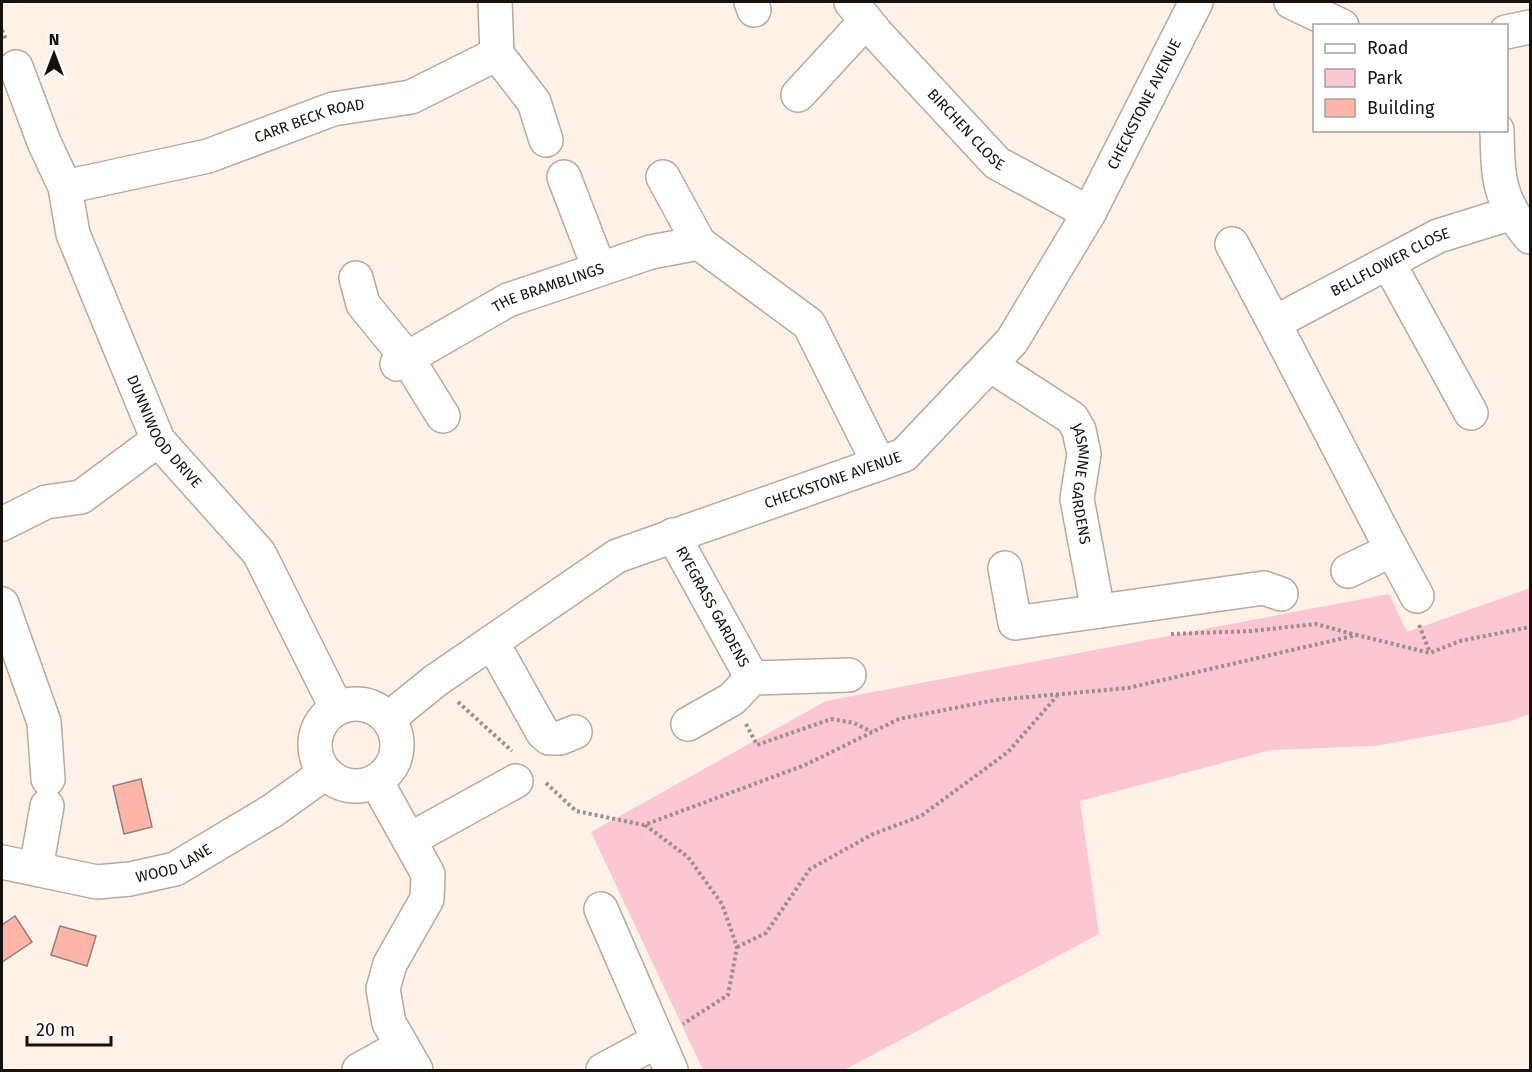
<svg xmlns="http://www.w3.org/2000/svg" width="1532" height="1072" font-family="'Fira Sans',sans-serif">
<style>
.green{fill:#fcc6d2}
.building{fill:#ffb6a9;stroke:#92807c;stroke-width:1.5}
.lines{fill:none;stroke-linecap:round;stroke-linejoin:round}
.minor-casing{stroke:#b8a99e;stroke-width:36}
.path{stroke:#9a908a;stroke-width:4;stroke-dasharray:3 3;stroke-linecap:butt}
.minor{stroke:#fff;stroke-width:33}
.labels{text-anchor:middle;stroke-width:4.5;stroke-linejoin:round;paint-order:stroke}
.street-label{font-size:15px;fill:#17110e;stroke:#fff}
</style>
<rect width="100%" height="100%" fill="#fef1e8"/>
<path class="green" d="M1530,588V714L1507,722L1375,746L1271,750L1080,801L1099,934L844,1070H703L591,832L826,701L1389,594L1407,632Z"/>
<g class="building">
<path d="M141,779L152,827L124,834L113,786Z"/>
<path d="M15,916L32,942L2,962V925Z"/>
<path d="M60,926L96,936L87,966L51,955Z"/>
</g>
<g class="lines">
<defs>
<g id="minor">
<path d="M751,2L754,10"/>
<path id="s1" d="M851,2L877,34L997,163L1089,213"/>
<path d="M1291,2L1342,26"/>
<path d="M1506,32L1530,27"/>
<path d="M497,54L534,102L546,140"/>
<path id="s2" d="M16,67L44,142L65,187L73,234L158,440L259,553L337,709"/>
<path d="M798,95L866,21"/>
<path d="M1497,130C1498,179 1498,199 1530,237"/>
<path d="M564,177L599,268"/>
<path d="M663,177L699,243"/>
<path id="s3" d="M65,187L208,156L333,109L411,97L497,54L495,2"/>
<path d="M1232,244L1274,323"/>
<path d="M1389,264L1471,413"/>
<path d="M356,278L363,304L407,358L443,416"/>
<path id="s4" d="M397,364L508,300L651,252L699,243L809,324L879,464"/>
<path id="s5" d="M990,365L1072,418L1079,430L1084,454L1077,499L1098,611"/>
<path d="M2,524L46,502L81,497L158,440"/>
<path id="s6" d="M673,535L752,678"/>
<path d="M1392,550L1417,596"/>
<path d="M1005,568L1015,623L1264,588L1281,594"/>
<path id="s7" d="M1348,571L1392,550L1274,323L1438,236L1512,213"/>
<path d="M2,604L44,722L48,779"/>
<path d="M492,642L543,733L549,738H560L575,732"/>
<circle cx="356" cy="745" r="41"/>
<path id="s8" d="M388,719L435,681L617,556L904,455L1012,341L1089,213L1196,2"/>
<path d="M688,724L732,699L752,678L849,675"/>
<path d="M376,781L428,874L427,899L390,964L383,989L389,1023L416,1070"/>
<path d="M409,840L516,781"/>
<path id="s9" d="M2,862L97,882L130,879L175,869L272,811L325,773"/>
<path d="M36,869L47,806"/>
<path d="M601,909L671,1070"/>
<path d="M359,1070L402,1046"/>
<path d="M603,1070L657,1041"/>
</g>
</defs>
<use href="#minor" class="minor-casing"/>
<g class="path">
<path d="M2,30L6,40"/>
<path d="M1419,625L1430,653"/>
<path d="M1171,634L1251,631L1316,624L1356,635"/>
<path d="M458,702L512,751"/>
<path d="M746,724L757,745L831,719L854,723L872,732"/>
<path d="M546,783L576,811L644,825L805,765L899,719L995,700L1128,688L1357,635L1430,653L1460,641L1530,627"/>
<path d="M645,825L688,857L722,904L737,947L728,995L683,1024"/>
<path d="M737,947L766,933L810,869L873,834L921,816L1008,752L1057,696"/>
</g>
<use href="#minor" class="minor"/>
</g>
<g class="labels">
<g class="street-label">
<text dy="5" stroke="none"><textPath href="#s8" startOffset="1014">CHECKSTONE AVENUE</textPath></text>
<text dy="5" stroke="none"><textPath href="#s3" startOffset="254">CARR BECK ROAD</textPath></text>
<text dy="5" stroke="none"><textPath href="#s1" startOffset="172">BIRCHEN CLOSE</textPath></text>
<text dy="5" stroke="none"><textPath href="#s7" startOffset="436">BELLFLOWER CLOSE</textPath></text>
<text dy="5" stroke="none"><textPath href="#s4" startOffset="170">THE BRAMBLINGS</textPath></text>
<text dy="5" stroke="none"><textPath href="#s2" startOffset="396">DUNNIWOOD DRIVE</textPath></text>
<text dy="5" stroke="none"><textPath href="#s8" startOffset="510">CHECKSTONE AVENUE</textPath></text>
<text dy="5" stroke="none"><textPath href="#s5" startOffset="166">JASMINE GARDENS</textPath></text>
<text dy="5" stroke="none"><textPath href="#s6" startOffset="82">RYEGRASS GARDENS</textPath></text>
<text dy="5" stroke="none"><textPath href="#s9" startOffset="177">WOOD LANE</textPath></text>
</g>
</g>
<rect width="1532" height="1072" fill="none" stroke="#17110e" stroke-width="6"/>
<rect x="1313" y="24" width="195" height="108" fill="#ffffff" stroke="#a2a09f" stroke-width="1.5"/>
<rect x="1325" y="44" width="30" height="9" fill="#ffffff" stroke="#a2a09f" stroke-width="1.5"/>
<text x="1367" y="54" font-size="18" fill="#17110e">Road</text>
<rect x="1325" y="69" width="30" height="18" fill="#fcc6d2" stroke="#a2a09f" stroke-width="1.5"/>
<text x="1367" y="84" font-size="18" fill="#17110e">Park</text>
<rect x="1325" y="99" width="30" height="18" fill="#ffb6a9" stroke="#a2a09f" stroke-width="1.5"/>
<text x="1367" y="114" font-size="18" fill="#17110e">Building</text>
<g transform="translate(54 54)" stroke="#ffffff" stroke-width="4.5" paint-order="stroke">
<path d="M0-4.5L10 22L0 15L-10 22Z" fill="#17110e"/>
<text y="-9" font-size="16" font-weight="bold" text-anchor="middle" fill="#17110e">N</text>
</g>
<path d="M27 1036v9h84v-9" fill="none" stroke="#17110e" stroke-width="3"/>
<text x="36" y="1036" font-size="18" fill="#17110e" stroke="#ffffff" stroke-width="4.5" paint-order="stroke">20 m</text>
</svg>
